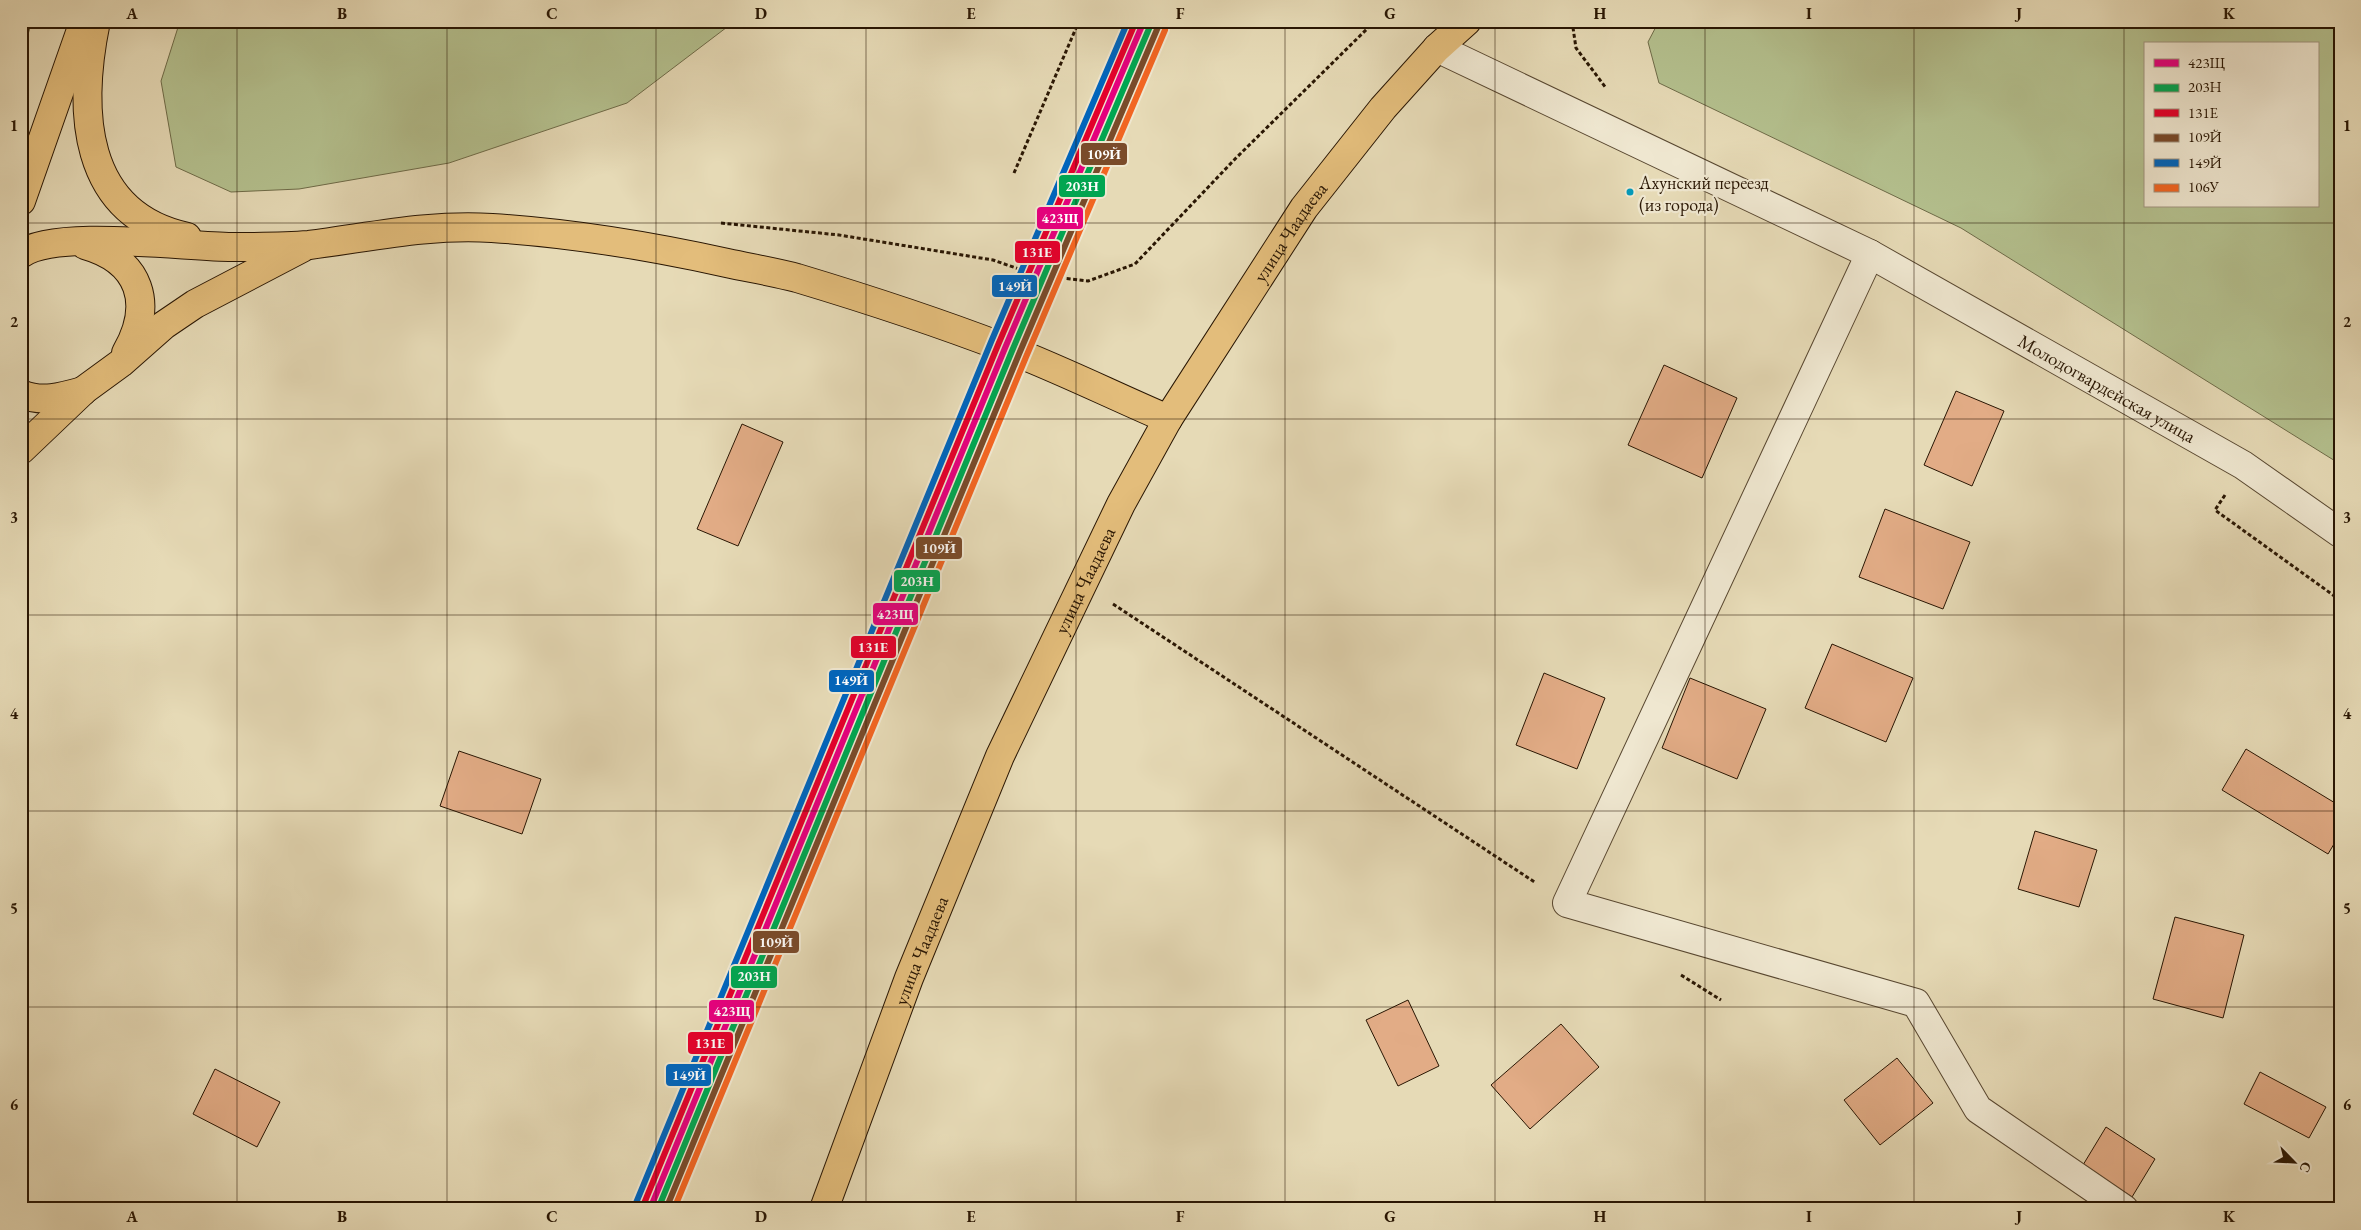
<svg xmlns="http://www.w3.org/2000/svg" width="2361" height="1230" font-family="'EB Garamond',serif">
<style>
.green{fill:#b4c08e;stroke:#6e6b48;fill-rule:evenodd}
.building{fill:#e2ac86;stroke:#291603}
.lines{fill:none;stroke-linecap:round;stroke-linejoin:round}
.minor-casing{stroke:#584730;stroke-width:30}
.major-casing{stroke:#291603;stroke-width:30}
.path{stroke:#291603;stroke-width:3;stroke-dasharray:4 2.5;stroke-linecap:butt}
.minor{stroke:#efe7d0;stroke-width:28}
.major{stroke:#e3bd7b;stroke-width:28}
.rail-1-casing{stroke:#efe7d0;stroke-width:10}
.rail-2-casing{stroke:#efe7d0;stroke-width:10}
.rail-3-casing{stroke:#efe7d0;stroke-width:10}
.rail-4-casing{stroke:#efe7d0;stroke-width:10}
.rail-5-casing{stroke:#efe7d0;stroke-width:10}
.rail-6-casing{stroke:#efe7d0;stroke-width:10}
.rail-1{stroke:#e5007d;stroke-width:6}
.rail-2{stroke:#00a651;stroke-width:6}
.rail-3{stroke:#e4002b;stroke-width:6}
.rail-4{stroke:#7a4b2a;stroke-width:6}
.rail-5{stroke:#0065bd;stroke-width:6}
.rail-6{stroke:#f26522;stroke-width:6}
.grid{fill:none;stroke:#291603;stroke-width:1;stroke-opacity:0.55}
.bus-dot{fill:#049aba;stroke:#efe7d0;stroke-width:2}
.labels{text-anchor:middle;stroke-width:4.5;stroke-linejoin:round;paint-order:stroke}
.bus-label{font-size:18px;fill:#291603;stroke:#efe7d0;text-anchor:start}
.street-label{font-size:19px;fill:#291603;stroke:#efe7d0}
.line-badge{stroke:#efe7d0;stroke-width:2}
.badge-label{font-size:14px;text-anchor:middle;font-weight:bold;fill:#fff}
.neatline{fill:none;stroke:#291603;stroke-width:2}
.grid-label{font-size:16px;text-anchor:middle;font-weight:bold;fill:#291603}
</style>
<rect width="100%" height="100%" fill="#e6dab6"/>
<filter id="stains"><feTurbulence type="fractalNoise" baseFrequency=".004" numOctaves="4"/><feColorMatrix values="0 0 0 0 .2 0 0 0 0 .09 0 0 0 0 .02 0 0 0 .5 -.17"/></filter>
<radialGradient id="worn" r=".72"><stop offset=".6" stop-color="#630" stop-opacity="0"/><stop offset="1" stop-color="#630" stop-opacity=".3"/></radialGradient>
<g class="green">
<path d="M21,21H32L21,58Z"/>
<path d="M180,21H735L627,103L449,163L299,189L231,192L176,167L161,81Z"/>
<path d="M1659,21H2340V464L1961,228L1659,83L1648,42ZM2145,44H2317V206H2145Z"/>
</g>
<g class="building">
<path d="M1664,365L1737,398L1702,478L1628,445Z"/>
<path d="M1956,391L2004,411L1972,486L1924,465Z"/>
<path d="M742,424L783,442L738,546L697,529Z"/>
<path d="M1885,509L1970,542L1943,609L1859,577Z"/>
<path d="M1832,644L1913,678L1886,742L1805,708Z"/>
<path d="M1544,673L1605,698L1577,769L1516,745Z"/>
<path d="M1690,678L1766,709L1737,779L1662,748Z"/>
<path d="M2246,749L2340,806V834L2328,854L2222,790Z"/>
<path d="M459,751L541,779L522,834L440,806Z"/>
<path d="M2035,831L2097,850L2079,907L2018,889Z"/>
<path d="M2175,917L2244,935L2223,1018L2153,999Z"/>
<path d="M1408,1000L1439,1066L1398,1086L1366,1020Z"/>
<path d="M1561,1024L1599,1067L1530,1129L1491,1085Z"/>
<path d="M1897,1058L1933,1103L1880,1145L1844,1100Z"/>
<path d="M215,1069L280,1102L257,1147L193,1114Z"/>
<path d="M2260,1072L2326,1107L2309,1138L2244,1104Z"/>
<path d="M2106,1127L2155,1159L2132,1197L2083,1165Z"/>
</g>
<g class="lines">
<defs>
<g id="minor">
<path id="s1" d="M1437,48L1870,254L2243,465L2340,533"/>
<path d="M1870,254L1567,903L1916,1003L1978,1109L2124,1209"/>
</g>
<g id="major">
<path d="M96,21C78,108 80,214 187,237"/>
<path d="M21,201L81,30"/>
<path d="M85,245C141,261 154,304 126,353"/>
<path d="M21,254C55,229 185,247 232,247C257,247 284,247 309,245C372,237 428,224 492,228C571,233 650,246 727,263C750,268 774,272 797,278C867,299 937,322 1005,348C1060,369 1114,396 1168,419"/>
<path d="M21,394C42,403 62,397 83,391"/>
<path d="M21,450L84,390L121,363L164,325L195,304L302,248"/>
<path id="s2" d="M824,1209L909,978L1000,756L1121,504L1168,419L1304,208L1383,108L1437,48L1467,21"/>
</g>
</defs>
<use href="#minor" class="minor-casing"/>
<use href="#major" class="major-casing"/>
<g class="path">
<path d="M1572,21L1576,48L1606,88"/>
<path d="M1014,173L1079,21"/>
<path d="M721,223L839,235L993,260L1036,275L1088,281L1135,264L1235,159L1375,21"/>
<path d="M2225,495L2215,510L2340,600"/>
<path d="M1113,604L1536,883"/>
<path d="M1681,975L1721,1000"/>
</g>
<use href="#minor" class="minor"/>
<use href="#major" class="major"/>
<defs>
<path id="rail-1" d="M650,1209L1005,348L1144,21"/>
<path id="rail-2" d="M658,1209L1012,351L1151,24"/>
<path id="rail-3" d="M643,1206L998,345L1136,21"/>
<path id="rail-4" d="M666,1209L1019,354L1158,27"/>
<path id="rail-5" d="M636,1203L991,342L1128,21"/>
<path id="rail-6" d="M674,1209L1026,357L1165,30"/>
</defs>
<use href="#rail-1" class="rail-1-casing"/>
<use href="#rail-2" class="rail-2-casing"/>
<use href="#rail-3" class="rail-3-casing"/>
<use href="#rail-4" class="rail-4-casing"/>
<use href="#rail-5" class="rail-5-casing"/>
<use href="#rail-6" class="rail-6-casing"/>
<use href="#rail-1" class="rail-1"/>
<use href="#rail-2" class="rail-2"/>
<use href="#rail-3" class="rail-3"/>
<use href="#rail-4" class="rail-4"/>
<use href="#rail-5" class="rail-5"/>
<use href="#rail-6" class="rail-6"/>
</g>
<path class="grid" d="M237,21V1209M447,21V1209M656,21V1209M866,21V1209M1076,21V1209M1285,21V1209M1495,21V1209M1705,21V1209M1914,21V1209M2124,21V1209M21,223H2340M21,419H2340M21,615H2340M21,811H2340M21,1007H2340"/>
<circle class="bus-dot" cx="1630" cy="192" r="4.5"/>
<g class="labels">
<g class="bus-label">
<text x="1639" y="189">Ахунский переезд<tspan x="1639" dy="22">(из города)</tspan></text>
</g>
<g class="street-label">
<text dy="7" stroke="none"><textPath href="#s2" startOffset="1086">улица Чаадаева</textPath></text>
<text dy="7" stroke="none"><textPath href="#s1" startOffset="752">Молодогвардейская улица</textPath></text>
<text dy="7" stroke="none"><textPath href="#s2" startOffset="681">улица Чаадаева</textPath></text>
<text dy="7" stroke="none"><textPath href="#s2" startOffset="276">улица Чаадаева</textPath></text>
</g>
</g>
<g class="line-badge">
<rect x="1080" y="142" width="48" height="24" rx="5" fill="#7a4b2a"/>
<rect x="1058" y="174" width="48" height="24" rx="5" fill="#00a651"/>
<rect x="1036" y="206" width="48" height="24" rx="5" fill="#e5007d"/>
<rect x="1014" y="240" width="47" height="24" rx="5" fill="#e4002b"/>
<rect x="991" y="274" width="47" height="24" rx="5" fill="#0065bd"/>
<rect x="915" y="536" width="48" height="24" rx="5" fill="#7a4b2a"/>
<rect x="893" y="569" width="48" height="24" rx="5" fill="#00a651"/>
<rect x="872" y="602" width="47" height="24" rx="5" fill="#e5007d"/>
<rect x="850" y="635" width="47" height="24" rx="5" fill="#e4002b"/>
<rect x="828" y="669" width="47" height="24" rx="5" fill="#0065bd"/>
<rect x="752" y="930" width="48" height="24" rx="5" fill="#7a4b2a"/>
<rect x="730" y="965" width="48" height="24" rx="5" fill="#00a651"/>
<rect x="708" y="999" width="47" height="24" rx="5" fill="#e5007d"/>
<rect x="687" y="1031" width="47" height="24" rx="5" fill="#e4002b"/>
<rect x="665" y="1063" width="47" height="24" rx="5" fill="#0065bd"/>
</g>
<g class="badge-label">
<text x="1104" y="159">109Й</text>
<text x="1082" y="191">203Н</text>
<text x="1060" y="223">423Щ</text>
<text x="1037" y="257">131Е</text>
<text x="1015" y="291">149Й</text>
<text x="939" y="553">109Й</text>
<text x="917" y="586">203Н</text>
<text x="895" y="619">423Щ</text>
<text x="873" y="652">131Е</text>
<text x="851" y="685">149Й</text>
<text x="776" y="947">109Й</text>
<text x="754" y="981">203Н</text>
<text x="732" y="1016">423Щ</text>
<text x="710" y="1048">131Е</text>
<text x="689" y="1080">149Й</text>
</g>
<rect width="2361" height="1230" fill="none" stroke="#e6dab6" stroke-width="55"/>
<rect x="2144" y="42" width="175" height="165" fill="#efe7d0" stroke="#a0937e"/>
<rect x="2154" y="59" width="25" height="8" fill="#e5007d" stroke="#a0937e"/>
<text x="2188" y="68" font-size="15" fill="#291603">423Щ</text>
<rect x="2154" y="84" width="25" height="8" fill="#00a651" stroke="#a0937e"/>
<text x="2188" y="92" font-size="15" fill="#291603">203Н</text>
<rect x="2154" y="109" width="25" height="8" fill="#e4002b" stroke="#a0937e"/>
<text x="2188" y="118" font-size="15" fill="#291603">131Е</text>
<rect x="2154" y="134" width="25" height="8" fill="#7a4b2a" stroke="#a0937e"/>
<text x="2188" y="142" font-size="15" fill="#291603">109Й</text>
<rect x="2154" y="159" width="25" height="8" fill="#0065bd" stroke="#a0937e"/>
<text x="2188" y="168" font-size="15" fill="#291603">149Й</text>
<rect x="2154" y="184" width="25" height="8" fill="#f26522" stroke="#a0937e"/>
<text x="2188" y="192" font-size="15" fill="#291603">106У</text>
<g transform="translate(2294 1162) rotate(114)" stroke="#efe7d0" stroke-width="4" paint-order="stroke">
<path d="M0-4L9 19L0 12L-9 19Z" fill="#291603"/>
<text y="-8" font-size="14" font-weight="bold" text-anchor="middle" fill="#291603">С</text>
</g>
<rect x="28" y="28" width="2306" height="1174" class="neatline"/>
<g class="grid-label">
<text x="132" y="19">A</text>
<text x="342" y="19">B</text>
<text x="552" y="19">C</text>
<text x="761" y="19">D</text>
<text x="971" y="19">E</text>
<text x="1180" y="19">F</text>
<text x="1390" y="19">G</text>
<text x="1600" y="19">H</text>
<text x="1809" y="19">I</text>
<text x="2019" y="19">J</text>
<text x="2229" y="19">K</text>
<text x="14" y="131">1</text>
<text x="2347" y="131">1</text>
<text x="14" y="327">2</text>
<text x="2347" y="327">2</text>
<text x="14" y="523">3</text>
<text x="2347" y="523">3</text>
<text x="14" y="719">4</text>
<text x="2347" y="719">4</text>
<text x="14" y="914">5</text>
<text x="2347" y="914">5</text>
<text x="14" y="1110">6</text>
<text x="2347" y="1110">6</text>
<text x="132" y="1222">A</text>
<text x="342" y="1222">B</text>
<text x="552" y="1222">C</text>
<text x="761" y="1222">D</text>
<text x="971" y="1222">E</text>
<text x="1180" y="1222">F</text>
<text x="1390" y="1222">G</text>
<text x="1600" y="1222">H</text>
<text x="1809" y="1222">I</text>
<text x="2019" y="1222">J</text>
<text x="2229" y="1222">K</text>
</g>
<rect width="100%" height="100%" filter="url(#stains)"/>
<rect width="100%" height="100%" fill="url(#worn)"/>
</svg>
